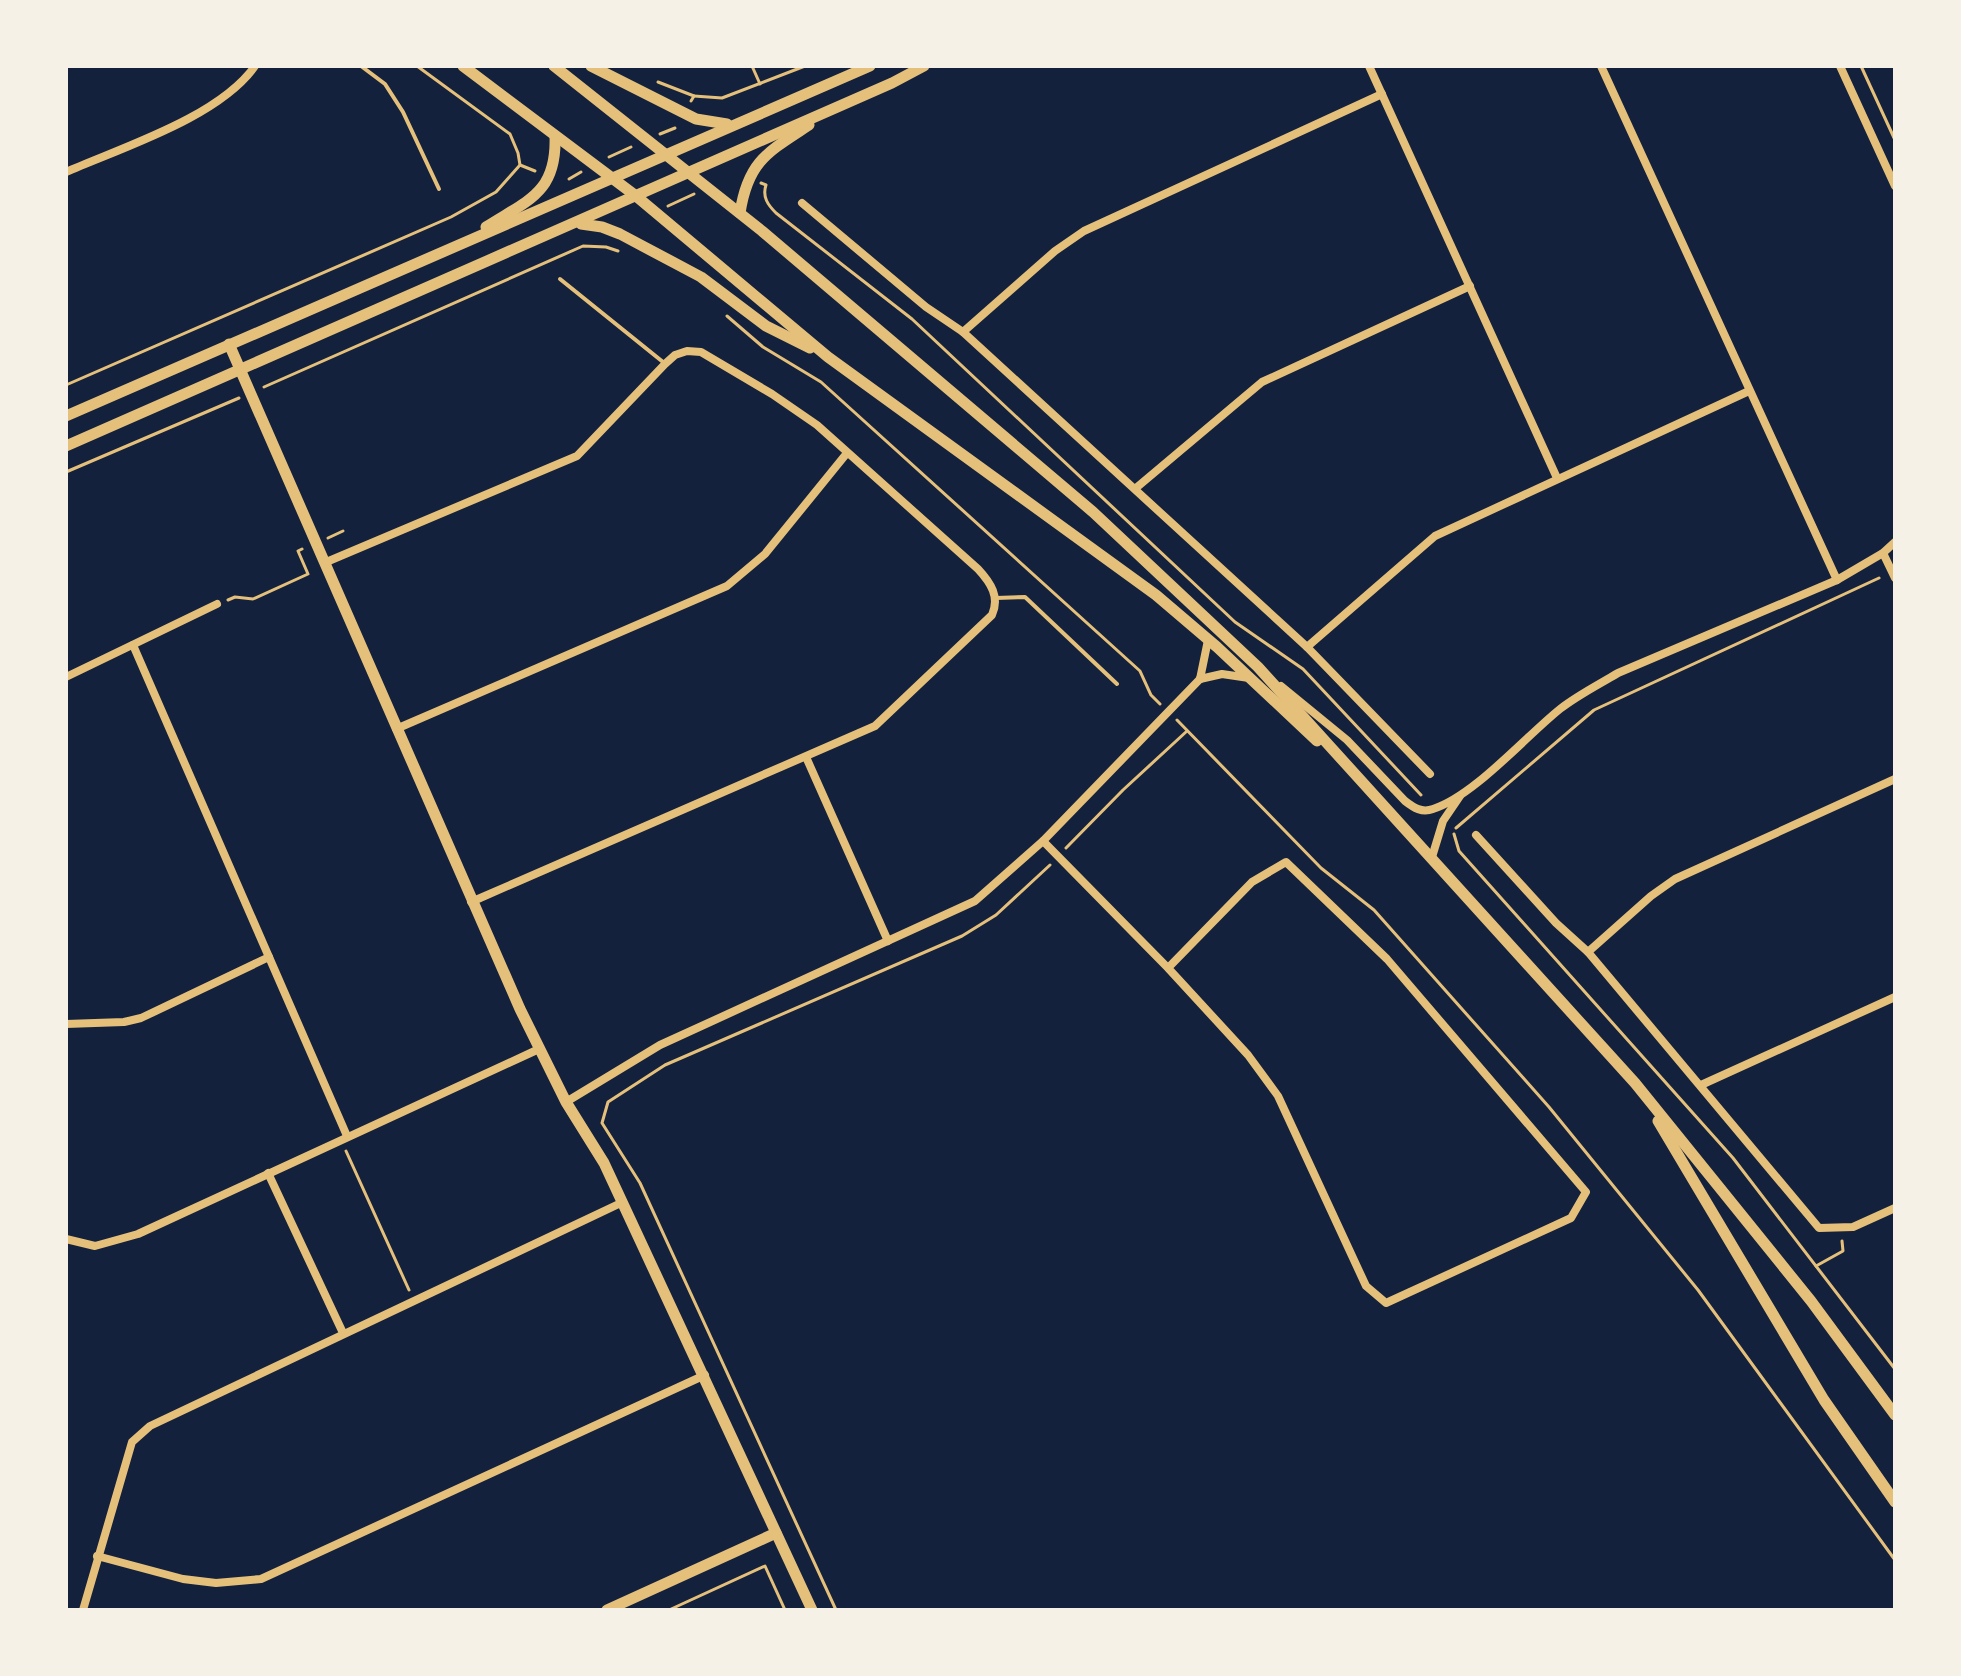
<svg xmlns="http://www.w3.org/2000/svg" width="1961" height="1676" font-family="'Golos Text',sans-serif">
<style>
.lines{fill:none;stroke-linecap:round;stroke-linejoin:round}
.path{stroke:#e5c07b;stroke-width:3}
.service{stroke:#e5c07b;stroke-width:4}
.minor{stroke:#e5c07b;stroke-width:8}
.tertiary{stroke:#e5c07b;stroke-width:11}
</style>
<rect width="100%" height="100%" fill="#14213d"/>
<g class="lines">
<g class="path">
<path d="M752,66L760,84"/>
<path d="M1861,66L1895,140"/>
<path d="M658,82L694,96L691,101"/>
<path d="M694,96L722,98L805,66"/>
<path d="M660,134L675,128"/>
<path d="M609,157L631,147"/>
<path d="M520,165L535,171"/>
<path d="M569,179L581,172"/>
<path d="M761,183L766,185C762,197 768,205 776,213L912,319L1235,622L1303,669L1421,795"/>
<path d="M668,206L694,194"/>
<path d="M727,316L763,347L821,382L1140,671L1151,695L1160,704"/>
<path d="M66,385L451,217L496,192L520,165L518,153L510,134L417,66"/>
<path d="M264,387L583,246L606,247L618,251"/>
<path d="M66,472L239,398"/>
<path d="M328,538L343,531"/>
<path d="M228,600L235,597L253,599L308,574L298,551L302,549"/>
<path d="M1177,720L1321,868L1374,910L1549,1107L1698,1290L1895,1560"/>
<path d="M1456,828L1594,710L1879,578"/>
<path d="M1454,834L1459,851L1733,1158L1895,1369"/>
<path d="M1066,848L1123,790L1187,731"/>
<path d="M346,1151L409,1290"/>
<path d="M1816,1266L1843,1251L1842,1241"/>
<path d="M669,1610L765,1566L785,1610"/>
<path d="M836,1610L640,1183L602,1123L608,1102L665,1065L962,936L996,915L1050,865"/>
</g>
<g class="service">
<path d="M361,66L385,84L403,112L439,189"/>
<path d="M560,279L663,362"/>
<path d="M996,598L1025,597L1117,684"/>
</g>
<g class="minor">
<path d="M1369,66L1557,478"/>
<path d="M1601,66L1837,580"/>
<path d="M1840,66L1895,186"/>
<path d="M1382,94L1084,231L1055,251L963,332L1307,647L1435,536L1749,391"/>
<path d="M66,172C123,147 219,117 255,66"/>
<path d="M802,203L926,307L963,332"/>
<path d="M1136,488L1262,382L1470,286"/>
<path d="M1883,553L1895,578"/>
<path d="M324,563L577,456L665,364L675,355L687,351L701,352L772,394L817,425L978,569C991,583 1000,597 992,615L875,726L471,902"/>
<path d="M133,645L347,1136"/>
<path d="M1307,647L1430,774"/>
<path d="M66,677L217,604"/>
<path d="M1200,679L1222,674L1249,678"/>
<path d="M1200,679L1208,640"/>
<path d="M1281,686L1347,740L1405,801C1414,808 1422,813 1433,809C1474,796 1525,737 1560,709C1578,695 1598,685 1618,673L1837,580L1883,553L1895,542"/>
<path d="M396,729L727,586L765,554L847,453"/>
<path d="M806,757L888,941"/>
<path d="M1895,779L1675,879L1651,896L1588,952L1819,1228L1853,1227L1895,1208"/>
<path d="M1476,835L1556,923L1588,952"/>
<path d="M1043,841L1168,968L1248,1055L1278,1096L1366,1286L1386,1303L1571,1218L1586,1192L1387,959L1286,862L1252,882L1168,968"/>
<path d="M1432,857L1443,821L1460,796"/>
<path d="M66,1024L124,1022L141,1018L269,957"/>
<path d="M1701,1085L1895,997"/>
<path d="M566,1102L660,1045L975,901L1043,841L1200,679"/>
<path d="M268,1173L343,1333"/>
<path d="M66,1239L95,1246L138,1234L539,1049"/>
<path d="M97,1556L183,1579L216,1583L261,1579L705,1375"/>
<path d="M83,1610L132,1442L150,1426L623,1202"/>
</g>
<g class="tertiary">
<path d="M463,66L636,196L828,357L1156,595L1217,647L1317,741"/>
<path d="M554,66L762,231L1093,512L1258,667L1635,1083L1811,1301L1895,1415"/>
<path d="M591,66L696,119L727,124"/>
<path d="M740,213C748,161 768,152 809,125"/>
<path d="M581,224L602,227L620,234L701,277L766,326L810,348"/>
<path d="M486,227C528,200 557,193 555,136"/>
<path d="M229,344L520,1009L566,1102L604,1163L812,1610"/>
<path d="M66,416L870,66"/>
<path d="M66,446L892,83L924,66"/>
<path d="M1658,1121L1824,1400L1895,1502"/>
<path d="M607,1610L776,1533"/>
</g>
</g>
<rect width="1961" height="1676" fill="none" stroke="#f6f1e7" stroke-width="136"/>
</svg>
